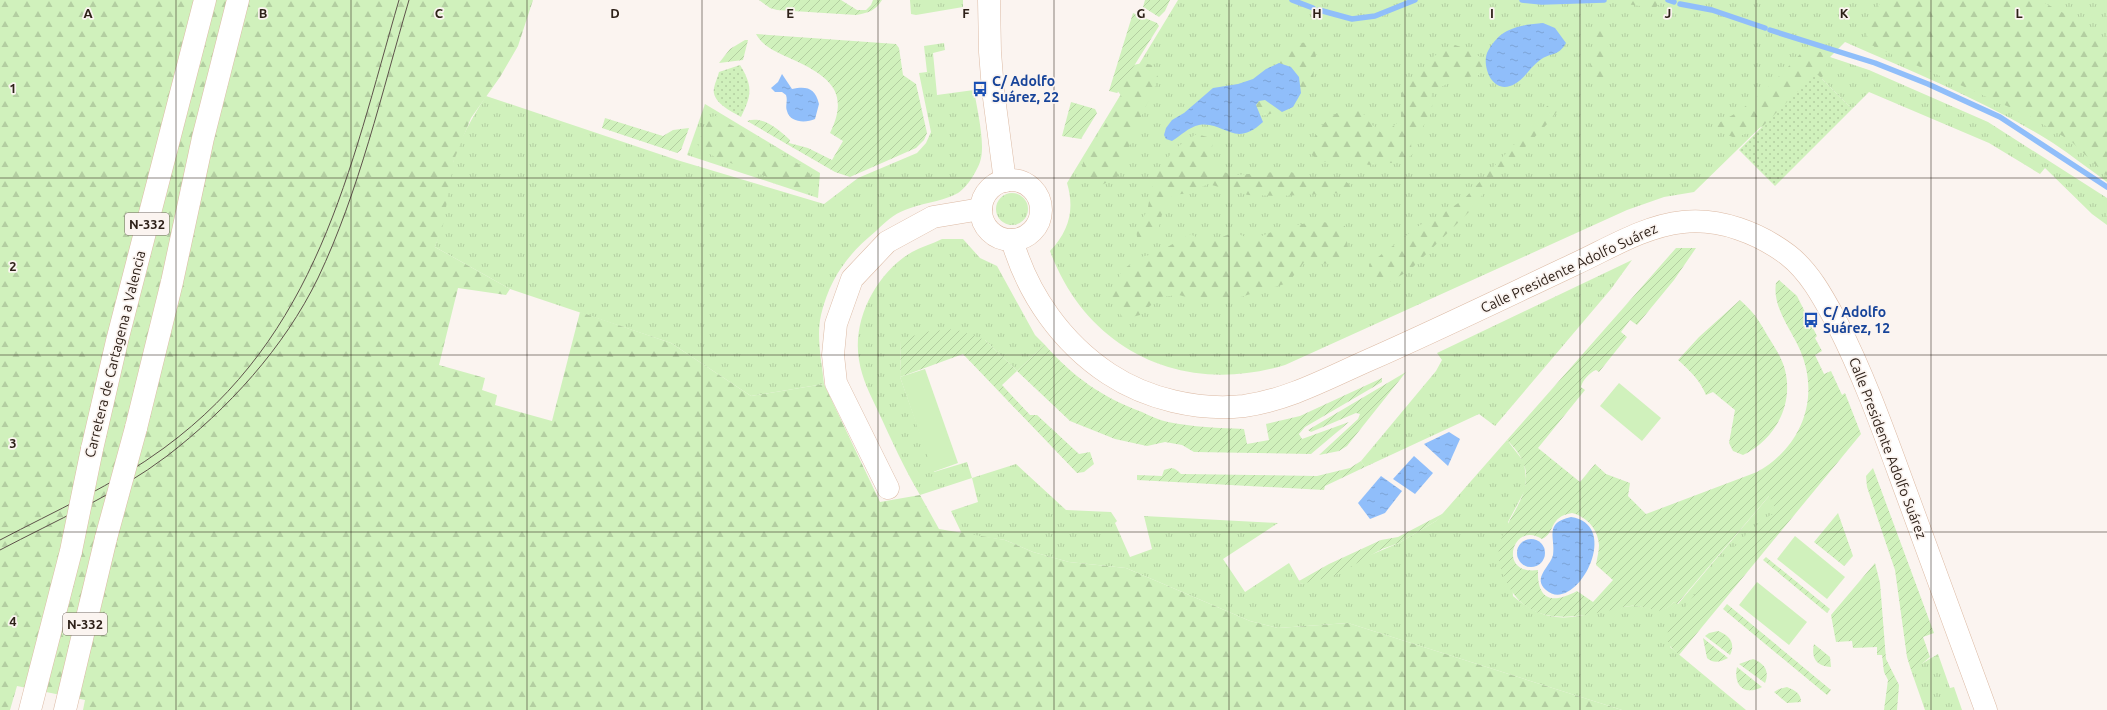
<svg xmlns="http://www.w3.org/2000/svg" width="2107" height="710" font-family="Ubuntu,sans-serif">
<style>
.grass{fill:url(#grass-tufts)}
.forest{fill:url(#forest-firs)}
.park{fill:url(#park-dots)}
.garden{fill:url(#garden-furrows);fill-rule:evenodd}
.pitch{fill:#d0f1bc}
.water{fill:url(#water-ripples)}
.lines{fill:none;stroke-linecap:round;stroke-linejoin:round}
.stream{stroke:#90befa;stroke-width:5.5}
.minor-casing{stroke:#dcbaa4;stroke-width:23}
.highway-casing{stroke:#dcbaa4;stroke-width:23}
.minor{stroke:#fff;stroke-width:22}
.highway{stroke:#fff;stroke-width:22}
.tram{stroke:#5e524b;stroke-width:1}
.highway-bridge-casing{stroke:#dcbaa4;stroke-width:23;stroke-linecap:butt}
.highway-bridge{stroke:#fff;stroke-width:22}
.grid{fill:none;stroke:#2e2119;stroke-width:1;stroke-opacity:0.55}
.labels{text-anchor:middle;stroke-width:3.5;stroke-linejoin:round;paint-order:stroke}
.shield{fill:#fbf4f0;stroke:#6c605a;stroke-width:1}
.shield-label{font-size:13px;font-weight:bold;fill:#2e2119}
.transit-label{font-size:14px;font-weight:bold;fill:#164399;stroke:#fbf4f0;text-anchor:start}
.street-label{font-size:14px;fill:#2e2119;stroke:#fbf4f0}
.grid-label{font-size:13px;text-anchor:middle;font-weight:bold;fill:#2e2119;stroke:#fbf4f0;stroke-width:3.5;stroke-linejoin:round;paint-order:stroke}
</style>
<defs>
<pattern id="grass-tufts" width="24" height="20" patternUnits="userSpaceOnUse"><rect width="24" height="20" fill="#d0f1bc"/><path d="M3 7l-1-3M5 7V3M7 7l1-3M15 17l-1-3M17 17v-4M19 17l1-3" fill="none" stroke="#b3cea1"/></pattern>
<pattern id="forest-firs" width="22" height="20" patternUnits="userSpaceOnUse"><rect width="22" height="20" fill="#d0f1bc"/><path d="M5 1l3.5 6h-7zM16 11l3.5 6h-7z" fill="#b3cea1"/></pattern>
<pattern id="park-dots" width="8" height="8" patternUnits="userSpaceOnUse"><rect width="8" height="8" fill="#d0f1bc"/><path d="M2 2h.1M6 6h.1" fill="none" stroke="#b3cea1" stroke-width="1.8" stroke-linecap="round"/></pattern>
<pattern id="garden-furrows" width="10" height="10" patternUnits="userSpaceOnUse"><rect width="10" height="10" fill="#d0f1bc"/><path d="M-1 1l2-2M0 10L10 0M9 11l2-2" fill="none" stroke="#b3cea1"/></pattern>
<pattern id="water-ripples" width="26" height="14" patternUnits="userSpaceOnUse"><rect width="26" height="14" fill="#90befa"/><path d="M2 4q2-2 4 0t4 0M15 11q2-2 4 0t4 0" fill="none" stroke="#7ca3d6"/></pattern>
</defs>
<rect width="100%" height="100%" fill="#fbf4f0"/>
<g class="grass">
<path d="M910,0H963V7L916,15L911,14Z"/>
<path d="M1178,0H2107V182C2089,169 2071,155 2053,143C1988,102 1915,73 1845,42L1830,57L1869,70L1988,122L2107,198V225L2092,214L2045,168L2040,174L1989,143L1869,92L1852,109L1816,73L1694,192L1664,197L1627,210L1285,365C1183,396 1087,351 1050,251C1069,231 1075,210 1067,183Z"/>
<path d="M944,43L945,50L933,53L937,95L974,90C977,109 986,145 980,162C976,173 965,191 954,195C940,202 921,203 905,210C894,214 884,223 876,231C847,255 830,278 821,315C816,337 822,363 824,384L751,396L671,343L510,289L435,247C446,217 445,188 454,159C461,137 473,116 486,96L677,160L824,204L858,178L917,153L926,143L931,132L919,73L927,72L924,46Z"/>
<path d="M705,104L820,173L818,198L687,155Z"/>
<circle cx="1012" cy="209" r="16"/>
<path d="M942,239H963L980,258L997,266L1035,335L1045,345L1017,371L985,340L901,341L900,377L934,472L967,462L972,478L1016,464L1066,510L1111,512L1117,521L1115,523L1130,557L1152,549L1144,516L1278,523L1223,559L1245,592L1289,563L1301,584L1399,543L1436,521L1507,440L1524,462L1526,479L1525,490L1508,522L1513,596C1526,607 1538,615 1556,617C1583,620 1609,605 1635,606C1653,606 1659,617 1674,602L1678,604L1770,495L1778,513L1670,647L1746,710H1622L1348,623L1278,628L1250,621L1126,568L1069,562L1033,552L1005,540L962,534L951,511L978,502L972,478L920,495C904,468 891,439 878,411C870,394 862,379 859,360C852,320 876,273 912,252C921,247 932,244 942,239Z"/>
<path d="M1632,260L1611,289L1495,426L1479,414L1365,467L1361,461L1436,371L1442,360L1437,353Z"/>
<path d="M1938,654L1950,688L1954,687L1962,710H1925L1911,670Z"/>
</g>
<g class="forest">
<path d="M0,0H533L518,46L500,77L471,118L454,160L443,225L435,247L510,289L506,295L458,288L439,365L485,378L482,390L497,395L495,405L552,421L580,312L671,343L751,396L824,384L880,502L920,495L939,529L1005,540L1033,552L1069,562L1126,568L1250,621L1278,628L1348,623L1622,710H83L85,700L17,686L10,710H0Z"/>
<path d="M1626,0H1664L1655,8L1626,4Z"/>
<path d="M1882,0H2039L2086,25L2107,54V176L2071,141L2029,116L1869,44L1865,29Z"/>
<path d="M1600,20L1609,32L1605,63L1608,77L1595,78L1590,65V59L1595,49L1593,29Z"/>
<path d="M1308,42L1316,49L1313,78L1306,94H1294L1284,72L1273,62C1282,48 1292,44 1308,42Z"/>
<path d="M1452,44L1473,51L1485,62L1479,75C1462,78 1445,82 1431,94C1437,115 1422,126 1411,143L1412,155L1401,162L1369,165L1353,161L1322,162L1309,153C1314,129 1333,107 1359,108L1370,123L1383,134L1401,120V93L1433,57Z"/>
<path d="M1802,52H1822L1828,71L1799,100L1771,123L1735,138L1715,130L1718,123C1748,110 1780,76 1802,52Z"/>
<path d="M1143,63L1152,65L1158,77L1154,89L1143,112L1117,178L1099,186L1084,178L1083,163L1086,154L1122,97L1117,90L1133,65Z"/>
<path d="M1563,95L1562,105L1549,122L1492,182L1470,211L1410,270L1386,284L1370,276L1369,264L1420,225L1440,215L1463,200L1524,134L1546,107Z"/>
<path d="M1257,96L1276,101C1275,116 1271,114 1257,116L1252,105Z"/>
<path d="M716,116C723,121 730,124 737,128C742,131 745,138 750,141C773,152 804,160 816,183L807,192L715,157L698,147L702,132L711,117Z"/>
<path d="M1197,134L1214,139L1210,155L1211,169L1235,175L1288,171L1311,179L1341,177L1351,186L1340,193L1279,196L1248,195L1208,184L1190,193L1173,195L1163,210L1158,231L1151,240L1137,237L1136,226C1151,211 1147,205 1152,187C1156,173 1168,155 1179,146C1184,141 1191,138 1197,134Z"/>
<path d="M1318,221L1345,226L1348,249C1333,268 1326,264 1305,261L1288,283L1237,298L1204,302L1179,295L1160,297L1140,315L1124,319L1109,298L1122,270L1141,257L1157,253L1190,234L1208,243L1234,232L1252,240L1281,228Z"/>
</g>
<g class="park">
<path d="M740,65C753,86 752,95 741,117C731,111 711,102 714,88C715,82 718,77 719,72Z"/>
<path d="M1816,73L1852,109L1775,186L1739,150Z"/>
</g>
<g class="garden">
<path d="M759,0H841L857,10H866L871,5L873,0H882C875,11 868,13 856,15L777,10L770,8Z"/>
<path d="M1145,0H1170L1165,11L1159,17L1143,7Z"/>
<path d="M1133,13L1157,23L1159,26L1117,93L1109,91Z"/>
<path d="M756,34L896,44L899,48L903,75L916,84L927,133L924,140L916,148L850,177L835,172L747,121C763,115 779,130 790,140L789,143L808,148L832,160L843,141L830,133C849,94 832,78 796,61C782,54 764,49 756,34Z"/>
<path d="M745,40H748L743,60L719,63L730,49Z"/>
<path d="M1071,102L1095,109L1097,113L1081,139L1062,136Z"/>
<path d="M605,118L663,136L673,130L689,128L681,150L677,153L602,128Z"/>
<path d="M1676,248H1696L1674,280L1637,325L1630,320L1621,332L1627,337L1599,372L1596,370C1590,372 1582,381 1581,387L1585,390L1538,448L1580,482L1595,464L1606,474L1630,483L1628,496L1646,514L1757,472C1801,448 1821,398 1800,350C1791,329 1772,307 1776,283L1779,280L1797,296L1817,336L1815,338L1822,351L1815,355L1824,374L1831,371L1842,395L1845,393L1861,434L1679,655C1670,647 1664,641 1669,629C1687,605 1751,517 1777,513L1769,496L1677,604L1674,602C1658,618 1654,607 1635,606C1628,605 1619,608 1611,610C1570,619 1527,626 1506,581C1502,572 1497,559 1499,549C1502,524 1525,504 1526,479C1527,463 1518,451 1507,440ZM1572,513C1587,517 1598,529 1599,545C1599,551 1597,558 1596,565L1613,580L1593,602L1577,591C1553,604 1537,601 1538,570C1497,576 1512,520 1542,539C1556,533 1548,517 1572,513Z"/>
<path d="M1740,300C1755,313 1759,321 1769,338C1775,348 1782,358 1785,370C1794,406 1774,440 1743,455L1733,451L1729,443L1735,410L1713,392L1706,395C1700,380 1690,371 1678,360L1699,337Z"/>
<path d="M955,329L985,340L1017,371L1045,345C1072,376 1103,398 1142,412C1150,416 1159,420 1168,422C1193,427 1219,428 1244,429L1247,444L1269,440L1266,424L1300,416L1382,378V382L1305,427L1299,434L1302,439L1349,422L1311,454L1194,452L1182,445L1165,442L1147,446L1115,439L1070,421L1017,371L1002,385L1030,415H1037L1079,454L1090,452L1094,464L1084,472L1077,473L963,354L900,377L901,341L923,332Z"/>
<path d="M1406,372L1347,446L1339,451L1319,455L1358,419L1360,414L1356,413L1311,432L1308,430Z"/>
<path d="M1361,461L1365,467L1325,486L1324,490L1137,480V475L1162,476L1164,470C1173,467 1175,468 1181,474L1317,476L1350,468Z"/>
<path d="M1873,468L1934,633L1923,637L1930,657L1918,667L1911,670L1907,657L1895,570L1867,487L1866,476Z"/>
<path d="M1444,513L1436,521L1399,543L1382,549L1334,576L1301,584L1299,581L1329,564L1381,540L1398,537Z"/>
<path d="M1838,513L1853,556L1844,566L1814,542Z"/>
<path d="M1766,557L1830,609L1827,613L1763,560Z"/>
<path d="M1875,563L1880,583L1886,659L1899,685L1897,710H1884L1888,680L1884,672L1882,655H1877V647L1853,648L1852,641L1836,642L1831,615Z"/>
<path d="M1727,604L1831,690L1827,695L1723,609Z"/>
<path d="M1718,631C1729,635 1736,643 1730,655L1705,636L1709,633Z"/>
<path d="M1703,638L1728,658C1720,662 1714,664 1707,658Z"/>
<path d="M1814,644L1830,657L1831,667C1816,666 1811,658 1814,644Z"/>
<path d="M1753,659C1764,663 1770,671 1765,683L1739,664Z"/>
<path d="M1737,667L1762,687C1745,696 1733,686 1737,667Z"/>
<path d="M1787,687C1794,690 1801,693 1801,702L1787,703L1774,692L1779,689Z"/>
</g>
<g class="pitch">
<path d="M925,369L958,463L933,472L900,377Z"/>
<path d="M1619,383L1661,418L1642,441L1600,406Z"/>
<path d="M1795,536L1845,577L1827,599L1777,559Z"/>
<path d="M1757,582L1807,622L1789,645L1739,605Z"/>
</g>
<g class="water">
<path d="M1543,23L1555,28L1566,43C1558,57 1551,52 1540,60C1529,68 1523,82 1510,86C1492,92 1482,67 1487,53C1491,44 1499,35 1507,31C1519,25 1531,24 1543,23Z"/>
<path d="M1279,63L1291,67L1299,77L1301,93L1293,107L1282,112L1265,100L1259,101L1256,105L1263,122C1234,149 1225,121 1199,125C1189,127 1180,136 1172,141L1166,139L1164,135L1166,128L1172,120L1184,113L1213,88L1238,84L1253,79L1266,69Z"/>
<path d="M782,74L792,89C807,86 815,88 819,104L815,119C806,123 790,123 787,111C785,106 788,101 786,95L782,92H775L771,88L778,82Z"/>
<path d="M1449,432L1460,439L1448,466L1424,444Z"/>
<path d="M1414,456L1433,473L1415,494L1393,479Z"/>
<path d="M1381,476L1402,491L1385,513L1370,519L1358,503Z"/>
<path d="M1571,517C1624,525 1575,616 1546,590C1532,578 1550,567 1553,555C1556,538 1543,523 1571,517Z"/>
<circle cx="1531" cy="553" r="14"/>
</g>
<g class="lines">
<g class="stream">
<path d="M1292,0L1313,8"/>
<path d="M1522,0L1542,2L1604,0"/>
<path d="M1668,0L1674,2"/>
<path d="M1680,4L1712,10L1765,28"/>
<path d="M1319,10L1352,19L1375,16L1415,0"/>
<path d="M1770,30L1875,63L1928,84L2000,117L2107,187"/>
</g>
<defs>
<g id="minor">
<path d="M989,0L990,52L993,90L1005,181"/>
<circle cx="1011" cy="210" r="30"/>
<path d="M1012,240C1028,295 1062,343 1109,374C1147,399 1198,411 1244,406C1288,400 1328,378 1369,360C1437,330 1505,297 1573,265C1608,249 1644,226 1683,222C1720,218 1759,233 1788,255C1810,272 1824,299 1837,323C1865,378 1885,435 1906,492C1933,565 1959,638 1986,710"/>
<path d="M888,488L836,383L833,355L836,324L852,279L887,242L933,217L981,209"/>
</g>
<g id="highway">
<path d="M136,428L172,282L203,138L238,0"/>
<path d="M92,449L117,341L205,0"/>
<path d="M30,710L71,551"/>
<path d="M65,710L106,538"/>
</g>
</defs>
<use href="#minor" class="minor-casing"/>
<use href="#highway" class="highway-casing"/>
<use href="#minor" class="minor"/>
<use href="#highway" class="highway"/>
<g class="tram">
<path d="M0,540C55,511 114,485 164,448C318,335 349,172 399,0"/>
<path d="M0,550C55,521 117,494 167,456C228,409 284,348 318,278C359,192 382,92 409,0"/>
</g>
<defs>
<g id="highway-bridge">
<path d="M106,538L136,428"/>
<path d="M71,551L92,449"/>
</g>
</defs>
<use href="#highway-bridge" class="highway-bridge-casing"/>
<use href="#highway-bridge" class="highway-bridge"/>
</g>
<path class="grid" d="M176,0V710M351,0V710M527,0V710M702,0V710M878,0V710M1054,0V710M1229,0V710M1405,0V710M1580,0V710M1756,0V710M1931,0V710M0,178H2107M0,355H2107M0,532H2107"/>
<defs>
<symbol id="bus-bare" viewBox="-9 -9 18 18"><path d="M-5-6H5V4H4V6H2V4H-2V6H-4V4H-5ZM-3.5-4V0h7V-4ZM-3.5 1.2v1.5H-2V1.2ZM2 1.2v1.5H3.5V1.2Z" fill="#1a4fb4" stroke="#fbf4f0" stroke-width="2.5" paint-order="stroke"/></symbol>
</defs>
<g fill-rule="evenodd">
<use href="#bus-bare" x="969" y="78" width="22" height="22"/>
<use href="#bus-bare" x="1800" y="309" width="22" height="22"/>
</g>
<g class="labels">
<g class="shield">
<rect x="125" y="213" width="44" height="22" rx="3"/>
<rect x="63" y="613" width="44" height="22" rx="3"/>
</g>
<g class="shield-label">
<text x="147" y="229">N-332</text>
<text x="85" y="629">N-332</text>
</g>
<g class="transit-label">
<text x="992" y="86">C/ Adolfo<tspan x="992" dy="16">Suárez, 22</tspan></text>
<text x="1823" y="317">C/ Adolfo<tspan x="1823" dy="16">Suárez, 12</tspan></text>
</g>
<g class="street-label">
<text transform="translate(1569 268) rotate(-25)" y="5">Calle Presidente Adolfo Suárez</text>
<text transform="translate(115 354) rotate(-76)" y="5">Carretera de Cartagena a Valencia</text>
<text transform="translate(1888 448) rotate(69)" y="5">Calle Presidente Adolfo Suárez</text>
</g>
</g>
<g class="grid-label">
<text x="88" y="18">A</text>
<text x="263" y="18">B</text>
<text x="439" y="18">C</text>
<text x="615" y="18">D</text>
<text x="790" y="18">E</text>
<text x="966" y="18">F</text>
<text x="1141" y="18">G</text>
<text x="1317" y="18">H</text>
<text x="1492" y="18">I</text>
<text x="1668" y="18">J</text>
<text x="1844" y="18">K</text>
<text x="2019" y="18">L</text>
<text x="13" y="93">1</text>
<text x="13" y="271">2</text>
<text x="13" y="448">3</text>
<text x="13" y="626">4</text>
</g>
</svg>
